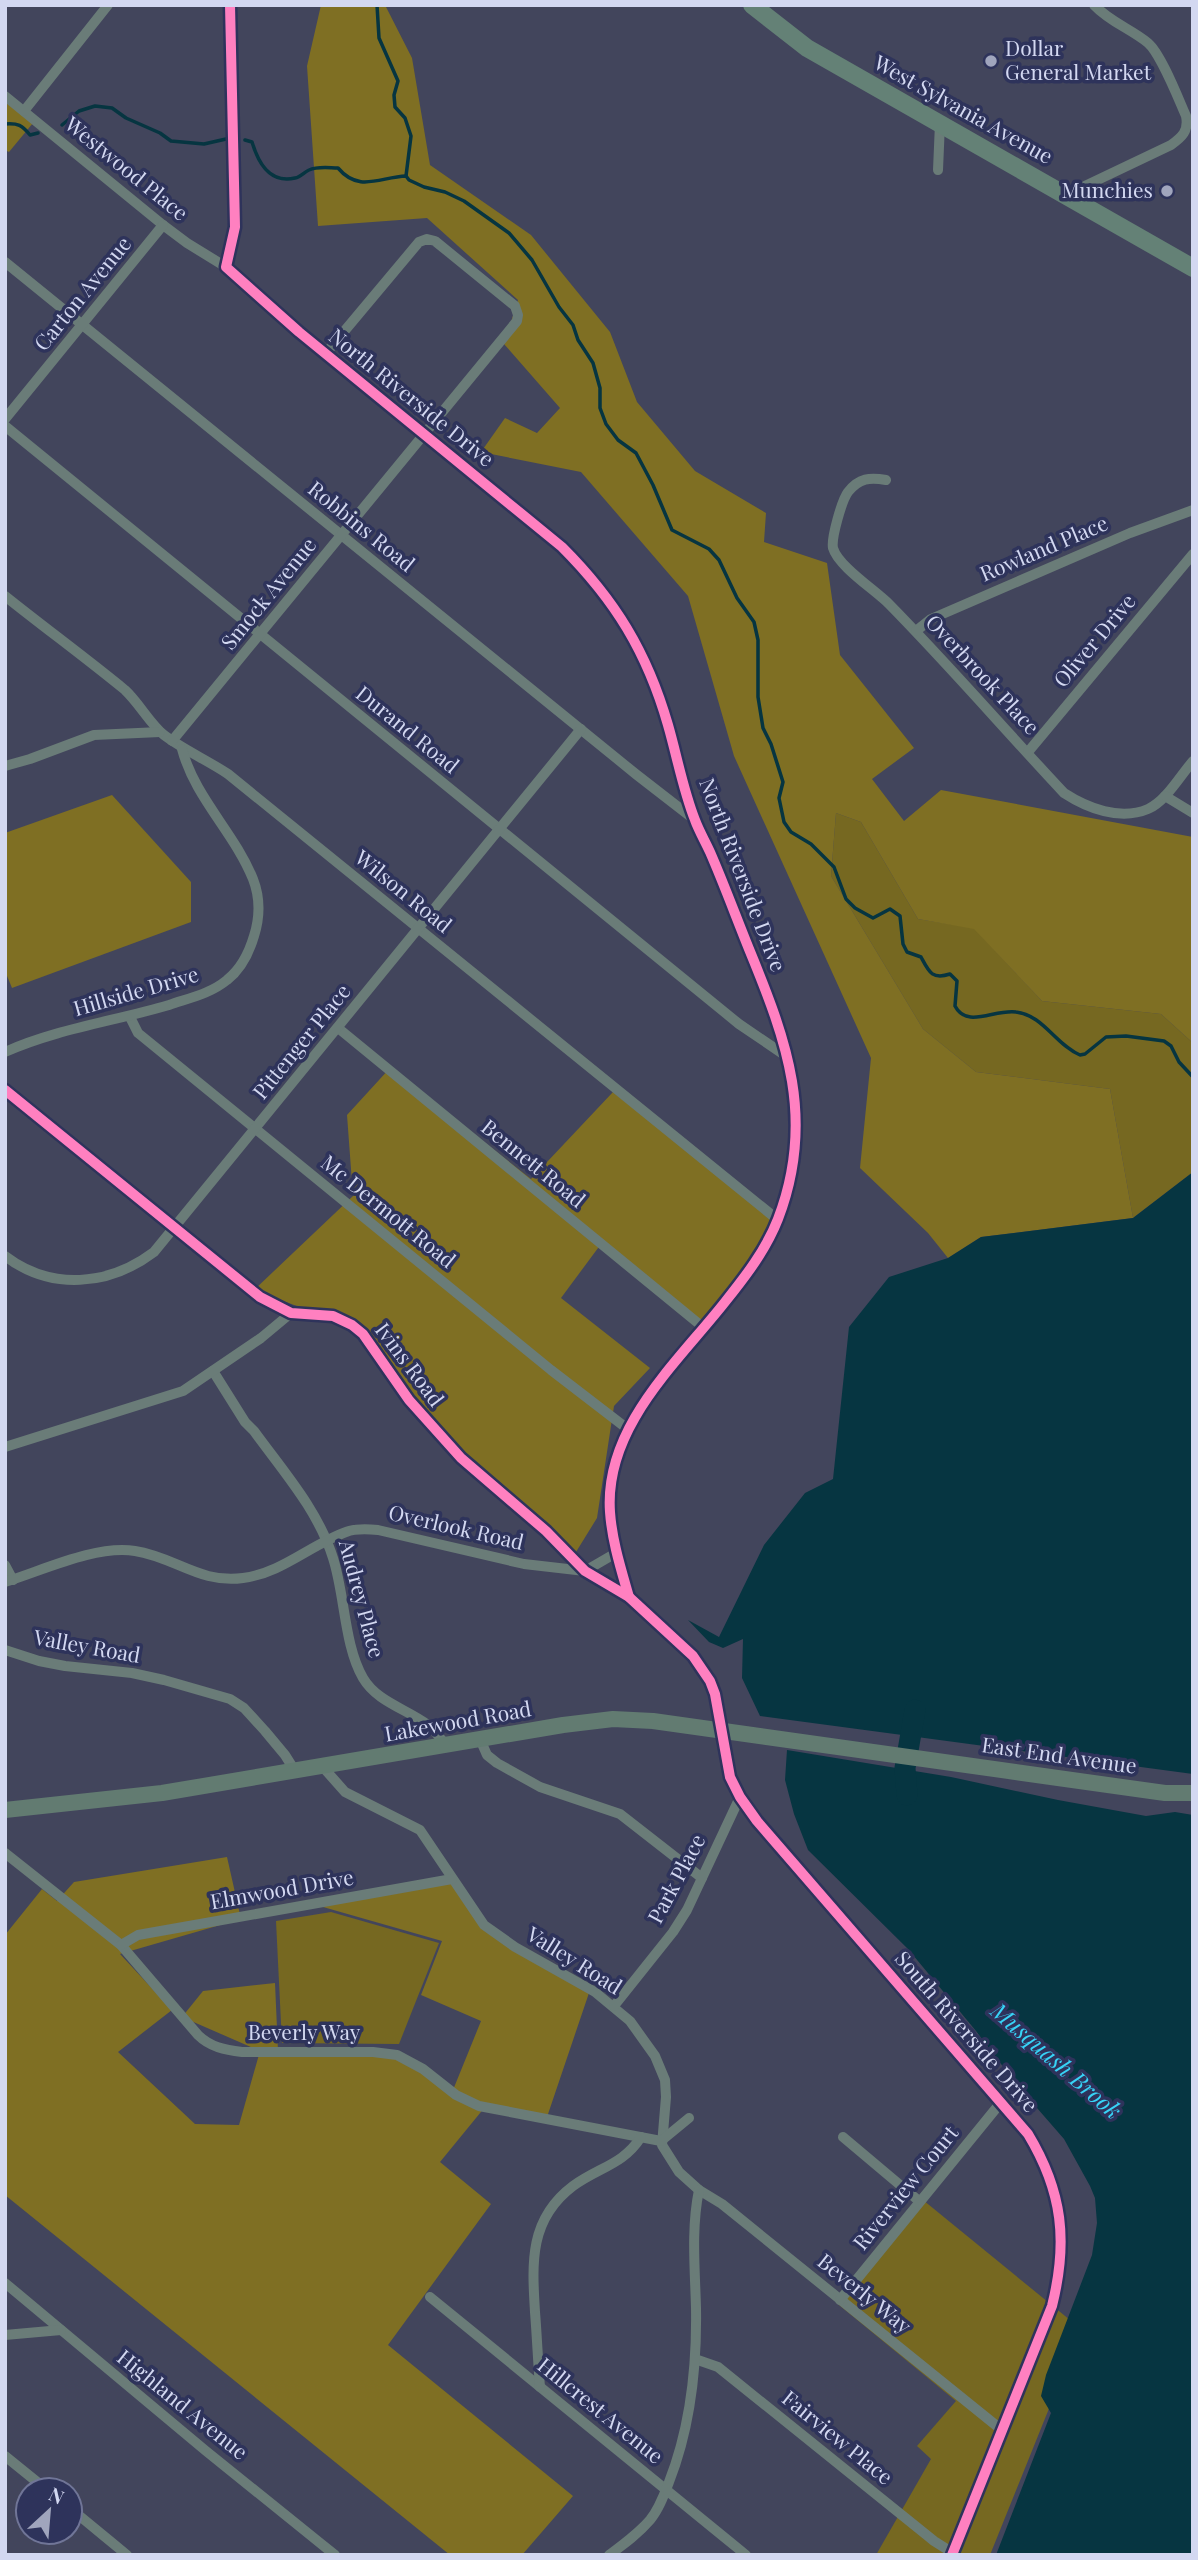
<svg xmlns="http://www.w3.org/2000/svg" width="1198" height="2560" font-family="'Playfair Display',serif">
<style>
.green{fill:#766821}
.forest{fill:#7f6f23}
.water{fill:#063541}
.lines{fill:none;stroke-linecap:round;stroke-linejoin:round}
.stream{stroke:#063541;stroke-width:3.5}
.river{stroke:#063541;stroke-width:21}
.street{stroke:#6a7c78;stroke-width:10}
.secondary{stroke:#627b71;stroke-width:16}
.primary{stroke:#648176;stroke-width:18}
.cycleway-casing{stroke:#2e335b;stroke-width:15}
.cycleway{stroke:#ff80c0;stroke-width:10}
.poi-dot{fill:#a0a5bd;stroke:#2e335b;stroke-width:2.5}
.labels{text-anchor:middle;stroke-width:7;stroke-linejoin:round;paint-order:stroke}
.poi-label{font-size:21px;fill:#d3d8f1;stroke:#2e335b;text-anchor:start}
.street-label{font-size:21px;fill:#d3d8f1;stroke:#2e335b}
.water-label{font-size:23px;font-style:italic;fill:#37d3f6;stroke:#2e335b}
</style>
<rect width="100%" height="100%" fill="#42455c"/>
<g class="green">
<path d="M836,813L861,822L918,919L974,928L1042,1001L1161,1014L1193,1043V1172L1133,1218L1110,1089L976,1072L923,1029L831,876Z"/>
<path d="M331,1912L439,1943L399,2044L282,2043L276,1921Z"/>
<path d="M923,2200L1081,2329L990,2555H876L931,2459L917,2446L956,2401L839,2305Z"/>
</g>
<g class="forest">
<path d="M321,5H385L412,58L430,165L531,235L610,332L637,402L695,471L766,513L764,542L827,563L840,655L914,748L872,779L904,821L941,790L1193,837V1043L1161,1014L1042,1001L974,929L918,919L861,822L836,813L831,876L923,1029L976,1072L1110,1089L1133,1218L981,1237L948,1258L928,1233L860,1168L871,1058L734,756L688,596L581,472L481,452L505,418L537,433L560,408L504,344L518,300L427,218L318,226L307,66Z"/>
<path d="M5,102L33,123L9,152L5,150Z"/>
<path d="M112,795L191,882V922L12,988L5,971V833Z"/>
<path d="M390,1068L531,1179L613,1092L778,1223L706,1327L601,1244L561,1298L650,1368L614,1406L597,1518L576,1552L445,1443L366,1332L254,1290L353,1196L347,1115Z"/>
<path d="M227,1857L241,1919L120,1954L172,2010L118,2052L195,2124L239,2125L260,2051L182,2017L203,1991L275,1983L278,2051L399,2056L453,2090L481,2021L421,1995L442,1941L316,1905L452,1879L492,1932L590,1990L546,2120L485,2107L440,2162L491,2204L388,2345L573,2496L522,2555H450L5,2195V1935L42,1889L57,1901L74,1882Z"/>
</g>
<g class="water">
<path d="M1193,1172V1774L760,1716L742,1678L743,1639L723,1648L709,1642L688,1620L719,1637L764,1545L805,1493L833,1479L849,1327L889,1277L948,1258L981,1237L1133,1218Z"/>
<path d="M787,1750L951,1777L1058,1800L1146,1816L1175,1812L1193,1815V2555H996L1051,2413L1041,2396L1046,2375L1092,2255L1097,2223L1095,2198L1090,2186L1064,2139L1017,2085L976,2031L908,1949L808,1850L794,1814L785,1780Z"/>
</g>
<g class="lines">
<g class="stream">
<path d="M377,5L379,38L398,81L394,95L395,107L405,118L411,136L406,176"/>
<path d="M5,124C18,123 22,125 30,135L38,133"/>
<path d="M62,125L79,111L95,106L112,108L126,118L160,133L171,141L204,144L226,139"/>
<path d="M245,140L252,142C258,162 269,184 295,178C301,177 304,172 309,170C318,166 329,168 338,168C359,193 380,177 406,176L409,180L424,187L445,192L464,201L509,233L532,260L559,307L573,325L578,340L593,363L600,388V408L606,424L618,440L636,453L653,485L672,530L709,549L719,560L737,598L754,622L758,640V697L763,728L771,744L783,782L779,798L784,822L791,832L811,844L834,867L846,899L855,908L873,918L890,909L900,916L903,944L907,952L921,957C929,972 932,980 950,974L957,981L955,1006C967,1029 994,1009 1016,1012C1043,1015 1056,1045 1080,1055L1085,1054L1106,1037L1126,1036L1164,1041L1171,1046L1179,1062L1193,1077"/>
</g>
<path class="river" d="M907,1795L905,1768L915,1710"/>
<g class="street">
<path d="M230,5L235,227L226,267L299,332L562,547C615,600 647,652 668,725C677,756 683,790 695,820C699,831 705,841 710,852C724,884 736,917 749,949C787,1041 816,1120 778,1219C766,1250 745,1277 725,1302C677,1363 604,1427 610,1512C612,1541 621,1569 629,1597"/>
<path d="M5,96L163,225L187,243L226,267"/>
<path d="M24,111L108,5"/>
<path d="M938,170L940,123"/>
<path d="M1066,195L1171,145C1182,137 1189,131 1186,116C1178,98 1161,54 1148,43C1131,29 1110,22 1094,5"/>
<path d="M5,262L637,775L695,820"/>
<path d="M5,419L163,225"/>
<path d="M5,426L739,1024L789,1058"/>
<path d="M886,480C870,477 859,478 848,492C842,500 831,538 833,548C838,566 875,590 889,604C949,665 1005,730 1064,793C1087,808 1120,821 1148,809C1166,801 1180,776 1193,761"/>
<path d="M5,596C45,628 86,658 125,690C139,703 151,725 164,735C184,750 207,760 228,774L778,1220"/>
<path d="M916,631L931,619L1130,533L1193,510"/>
<path d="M172,741L517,321L518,315L515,306L435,241L427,239L419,242L326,353"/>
<path d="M1028,752L1193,554"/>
<path d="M5,766L30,759L94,735L160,732"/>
<path d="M1165,796L1193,813"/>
<path d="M130,1017L138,1033L551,1370L629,1430"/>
<path d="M338,1028L704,1328"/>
<path d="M5,1052C56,1029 115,1021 169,1005C189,998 210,994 227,980C241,969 249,953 254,936C260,917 260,897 253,879C234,832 195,798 182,749"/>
<path d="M5,1090L260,1297L291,1313L333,1316L352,1325L363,1334L409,1400L461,1458L546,1531L585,1571L629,1597L693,1656L710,1681L715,1694L730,1777L740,1797L757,1821L1028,2134C1063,2192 1068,2242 1052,2306L952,2555"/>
<path d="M5,1256C51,1291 109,1286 154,1252L581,729"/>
<path d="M213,1371L245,1422L254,1431C283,1471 318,1510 333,1558C345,1595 344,1645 363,1678C377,1702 407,1709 428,1725C435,1730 440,1739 446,1745"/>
<path d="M5,1447L183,1391L261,1338L291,1313"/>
<path d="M5,1565L13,1580"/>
<path d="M5,1582C44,1570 95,1545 135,1551C175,1557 200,1584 243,1578C282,1573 310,1545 346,1532C356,1528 368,1529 378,1530L524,1564L585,1571L616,1553"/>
<path d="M5,1650L39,1661L65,1666L132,1673L164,1680L230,1699L244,1708L265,1731L285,1755L295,1771"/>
<path d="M480,1739L487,1755L497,1763L540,1787L620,1814L702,1878"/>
<path d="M322,1766L345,1792L420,1830L484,1925L515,1947L595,1992L630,2021L655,2056L665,2080L666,2097L662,2145L679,2172L699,2190L722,2204L1003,2431"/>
<path d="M5,1853L121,1945L198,2035C210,2047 225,2050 242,2052H373L397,2055L423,2069L456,2095L479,2106L661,2141L689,2118"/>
<path d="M121,1945L138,1935L452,1879"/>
<path d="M614,2006L673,1932L687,1910L740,1797"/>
<path d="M843,2137L919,2201"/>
<path d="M5,2283L206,2451L335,2555"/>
<path d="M430,2297L746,2555"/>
<path d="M840,2300L1002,2101"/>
<path d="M5,2335L61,2330"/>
<path d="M695,2359L718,2367L934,2541L953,2553"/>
<path d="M540,2387C538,2362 537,2337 535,2312C532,2263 529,2219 573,2186C599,2167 623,2165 641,2137"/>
<path d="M5,2456L47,2490"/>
<path d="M70,2508L127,2555"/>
<path d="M609,2555C624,2544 638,2534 650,2520C659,2509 664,2495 669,2482C691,2426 697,2367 696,2308C695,2269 691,2229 699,2190"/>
</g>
<path class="secondary" d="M5,1810L162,1793L563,1725L613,1719L653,1721L1165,1793H1193"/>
<path class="primary" d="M752,5L807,48L1193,268"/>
<defs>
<g id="cycleway">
<path d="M230,5L235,227L226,267L299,332L562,547C615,600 647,652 668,725C677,756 683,790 695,820C699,831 705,841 710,852C724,884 736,917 749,949C787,1041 816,1120 778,1219C766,1250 745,1277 725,1302C677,1363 604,1427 610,1512C612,1541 621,1569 629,1597"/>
<path d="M5,1090L260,1297L291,1313L333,1316L352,1325L363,1334L409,1400L461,1458L546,1531L585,1571L629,1597L693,1656L710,1681L715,1694L730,1777L740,1797L757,1821L1028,2134C1063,2192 1068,2242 1052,2306L952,2555"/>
</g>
</defs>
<use href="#cycleway" class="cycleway-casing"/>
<use href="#cycleway" class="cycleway"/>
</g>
<g class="poi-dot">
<circle cx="991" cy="61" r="7"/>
<circle cx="1167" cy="191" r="7"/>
</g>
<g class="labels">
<g class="poi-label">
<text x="1005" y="56">Dollar<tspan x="1005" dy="24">General Market</tspan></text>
<text x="1153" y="198" text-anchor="end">Munchies</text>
</g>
<g class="street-label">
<text transform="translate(963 110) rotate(29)" y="7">West Sylvania Avenue</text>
<text transform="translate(126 169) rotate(39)" y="7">Westwood Place</text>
<text transform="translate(83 294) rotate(-51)" y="7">Carton Avenue</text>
<text transform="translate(411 398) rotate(39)" y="7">North Riverside Drive</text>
<text transform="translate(361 527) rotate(39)" y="7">Robbins Road</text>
<text transform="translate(1044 549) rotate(-23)" y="7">Rowland Place</text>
<text transform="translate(269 594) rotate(-51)" y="7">Smock Avenue</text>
<text transform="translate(1095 641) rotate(-50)" y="7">Oliver Drive</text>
<text transform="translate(982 675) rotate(47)" y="7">Overbrook Place</text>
<text transform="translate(407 730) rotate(39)" y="7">Durand Road</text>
<text transform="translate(742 875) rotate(69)" y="7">North Riverside Drive</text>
<text transform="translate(403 892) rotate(39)" y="7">Wilson Road</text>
<text transform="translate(136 992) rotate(-16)" y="7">Hillside Drive</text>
<text transform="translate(302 1042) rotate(-51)" y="7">Pittenger Place</text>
<text transform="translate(533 1164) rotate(39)" y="7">Bennett Road</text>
<text transform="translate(388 1212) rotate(39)" y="7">Mc Dermott Road</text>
<text transform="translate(409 1365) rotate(53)" y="7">Ivins Road</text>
<text transform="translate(456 1528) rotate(13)" y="7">Overlook Road</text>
<text transform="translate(361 1599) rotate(75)" y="7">Audrey Place</text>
<text transform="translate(87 1647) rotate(10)" y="7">Valley Road</text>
<text transform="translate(458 1722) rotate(-10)" y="7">Lakewood Road</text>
<text transform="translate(1059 1756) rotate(8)" y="7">East End Avenue</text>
<text transform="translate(677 1879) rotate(-62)" y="7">Park Place</text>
<text transform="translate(282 1890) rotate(-10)" y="7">Elmwood Drive</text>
<text transform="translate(574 1961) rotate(32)" y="7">Valley Road</text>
<text transform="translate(966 2032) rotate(49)" y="7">South Riverside Drive</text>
<text x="304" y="2040">Beverly Way</text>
<text transform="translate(906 2188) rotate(-51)" y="7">Riverview Court</text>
<text transform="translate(864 2294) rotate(39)" y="7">Beverly Way</text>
<text transform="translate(182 2405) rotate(39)" y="7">Highland Avenue</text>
<text transform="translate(600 2411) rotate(39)" y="7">Hillcrest Avenue</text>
<text transform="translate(837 2438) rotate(39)" y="7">Fairview Place</text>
</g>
<g class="water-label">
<text transform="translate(1056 2061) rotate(41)" y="8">Musquash Brook</text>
</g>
</g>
<rect width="1198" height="2560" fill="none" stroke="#d3d8f1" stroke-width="14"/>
<g transform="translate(49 2511) rotate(26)"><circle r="33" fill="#2e335b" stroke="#707597" stroke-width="2"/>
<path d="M0-5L12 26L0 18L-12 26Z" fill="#a0a5bd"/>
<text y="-10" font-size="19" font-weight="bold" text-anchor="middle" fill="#d3d8f1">N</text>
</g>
</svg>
